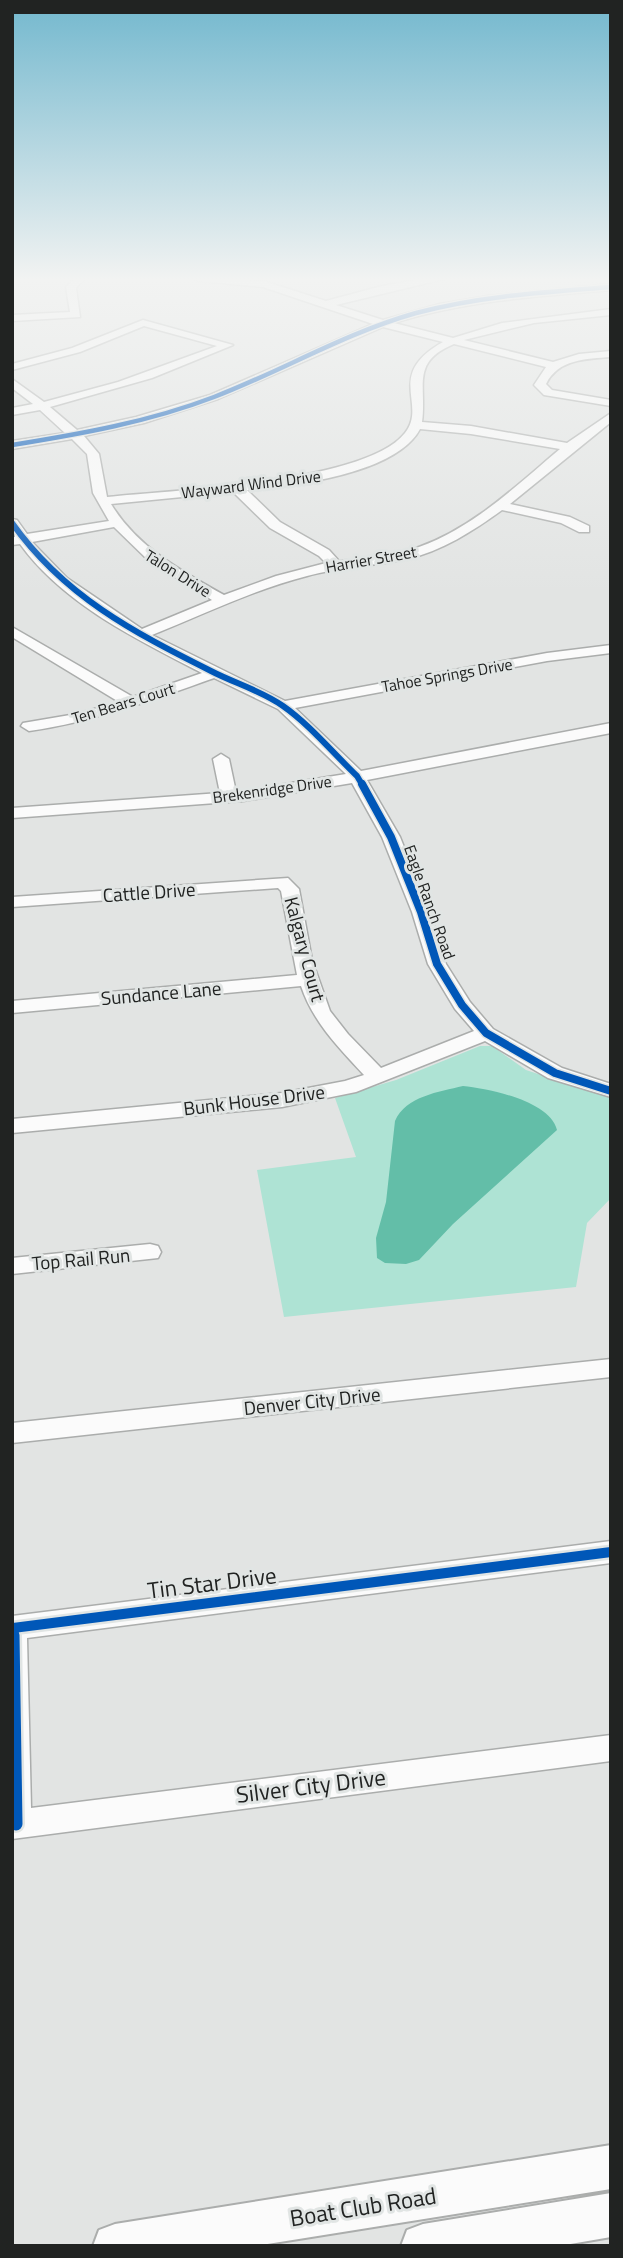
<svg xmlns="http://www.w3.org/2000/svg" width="623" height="2258" font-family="'Titillium Web',sans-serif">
<rect width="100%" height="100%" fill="#e2e4e3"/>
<path fill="#aee3d4" d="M480,1046H492L526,1070L611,1098V1198L587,1223L576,1287L284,1317L257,1170L356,1157L335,1098L396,1080Z"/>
<path fill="#63bea8" d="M463,1086C490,1089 550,1101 557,1130L453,1224L419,1260L406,1264L385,1263L377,1258L376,1238L386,1202L395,1121C406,1096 439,1092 463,1086Z"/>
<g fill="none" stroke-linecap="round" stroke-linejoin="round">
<g stroke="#abadac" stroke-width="3">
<path id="minor" d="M75,278H85L76,288L80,317L12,321V315L70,312L66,287Z
M194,278L264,281L326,301L382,286L428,278H448L336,305L383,320L440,304L488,296L611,284V290C537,296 464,301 394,323L453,338L502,323L611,309V315L534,323L464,340L553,362L579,354L611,351V357C586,359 558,359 546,384L552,390L611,400V406L544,395L534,385L546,367L454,344C410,362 427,386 422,422L471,426L567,443L611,413V422L510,504L570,517L589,526V532H579L561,523L502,510C473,531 442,551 407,559C374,566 340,567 307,576C253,590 204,614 152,635L285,701L547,653L611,645V653L547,661L295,708L361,771L611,723V733L367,780L400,837L430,912L446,964L470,1002L493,1029L562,1068L611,1084V1097L548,1078L485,1041L356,1092L282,1107L12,1133V1119L282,1093L345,1081L364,1075C339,1048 313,1022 301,986L12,1013V1001L297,975L281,891L278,888L12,907V897L288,878L299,889L312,960L330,1011L348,1034L381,1068L474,1031L455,1009L428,964L412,912L382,837L352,783L243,801L12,818V808L220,793L213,759L221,754L229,759L236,792L346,774L278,709L214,678C153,700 93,722 29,731L21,726L23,723L76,714L119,702L12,637V627L133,697L202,673C138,640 63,604 20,544L12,545V537H15L12,519L17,520L27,534L109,521L93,493L87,454L72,439L12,449V441L65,433L40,410L12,415V408L33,404L12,388V379L44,402L118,382L217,346L144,326L80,352L12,370V364L72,348L143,320L233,345L152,378L50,407L77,430L136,417L210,395L373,324L263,287L199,281ZM383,327L443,342C384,375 428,404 405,433C366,483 172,490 107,497L99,454L84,436L144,423L218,399ZM420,429L471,434L560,449C517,485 473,528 419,547C393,556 365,558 339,561L329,550L280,522L247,490C292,486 396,474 420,429ZM233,492L270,528L319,556L326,563L276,576L224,595C181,571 137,547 111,504ZM114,527L150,562L212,600L142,629L67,578L32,542Z
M150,1244L158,1246L161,1252L158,1258L12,1274V1258Z
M611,1359V1377L12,1443V1423Z
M611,1541V1563L27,1638L31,1808L611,1735V1761L12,1839V1616Z"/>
</g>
<g stroke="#abadac" stroke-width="4">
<path id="major" d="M611,2145V2189L255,2246H93L99,2230L115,2224Z
M611,2193V2237L559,2246H401L407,2230L423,2224Z"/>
</g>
<use href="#minor" fill="#fbfbfb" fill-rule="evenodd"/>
<use href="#major" fill="#fbfbfb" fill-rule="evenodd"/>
<g stroke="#e1e5e4" stroke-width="7">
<path id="cycleway-far4" d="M12,445C80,434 149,422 214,397C282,371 345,333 416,313C479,296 546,292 611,287"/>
</g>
<g stroke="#e1e5e4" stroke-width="9">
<path id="cycleway-far3" d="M12,523C64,596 133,632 211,671C234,683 262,691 283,706C309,724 334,754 357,776L363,786"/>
</g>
<g stroke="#e1e5e4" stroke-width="11">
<path id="cycleway-far2" d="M362,784L391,837L421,912L437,964L462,1005L486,1033L555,1073L611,1091"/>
</g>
<g stroke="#e1e5e4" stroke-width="15">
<path id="cycleway-far1" d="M13,1637V1628L611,1552"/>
</g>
<g stroke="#e1e5e4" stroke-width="18">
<path id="cycleway" d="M13,1635L16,1824"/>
</g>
<use href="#cycleway-far4" stroke="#0057b8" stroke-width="4.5"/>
<use href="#cycleway-far3" stroke="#0057b8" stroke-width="6"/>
<use href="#cycleway-far2" stroke="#0057b8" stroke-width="8"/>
<use href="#cycleway-far1" stroke="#0057b8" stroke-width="10"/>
<use href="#cycleway" stroke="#0057b8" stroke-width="13"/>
</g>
<linearGradient id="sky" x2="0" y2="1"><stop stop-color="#73b8ce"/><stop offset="0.47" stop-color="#f2f3f2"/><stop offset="1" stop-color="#f2f3f2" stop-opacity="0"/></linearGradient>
<rect width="623" height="594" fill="url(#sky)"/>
<g text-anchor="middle" stroke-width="6" stroke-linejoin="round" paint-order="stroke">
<g font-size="16" fill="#212322" stroke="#e1e5e4">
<text transform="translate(251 484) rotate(-7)" y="6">Wayward Wind Drive</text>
<text transform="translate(371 559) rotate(-10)" y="6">Harrier Street</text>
<text transform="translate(178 573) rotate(32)" y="6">Talon Drive</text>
<text transform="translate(447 675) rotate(-10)" y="6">Tahoe Springs Drive</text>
<text transform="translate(123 703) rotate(-17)" y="6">Ten Bears Court</text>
<text transform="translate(272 789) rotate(-8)" y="6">Brekenridge Drive</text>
<text transform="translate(430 902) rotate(70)" y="6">Eagle Ranch Road</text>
</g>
<g font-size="19" fill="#212322" stroke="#e1e5e4">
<text transform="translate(149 892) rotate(-4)" y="7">Cattle Drive</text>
<text transform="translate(305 949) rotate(75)" y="7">Kalgary Court</text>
<text transform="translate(161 993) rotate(-5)" y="7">Sundance Lane</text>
<text transform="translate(254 1100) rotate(-7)" y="7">Bunk House Drive</text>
<text transform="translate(81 1259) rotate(-5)" y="7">Top Rail Run</text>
<text transform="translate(312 1401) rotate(-6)" y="7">Denver City Drive</text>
</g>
<g font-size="23" fill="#212322" stroke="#e1e5e4">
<text transform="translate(212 1583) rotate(-7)" y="8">Tin Star Drive</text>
<text transform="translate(311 1786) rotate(-7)" y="8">Silver City Drive</text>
<text transform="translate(363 2207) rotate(-9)" y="8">Boat Club Road</text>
</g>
</g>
<rect width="623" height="2258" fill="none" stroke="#212322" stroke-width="28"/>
</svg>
